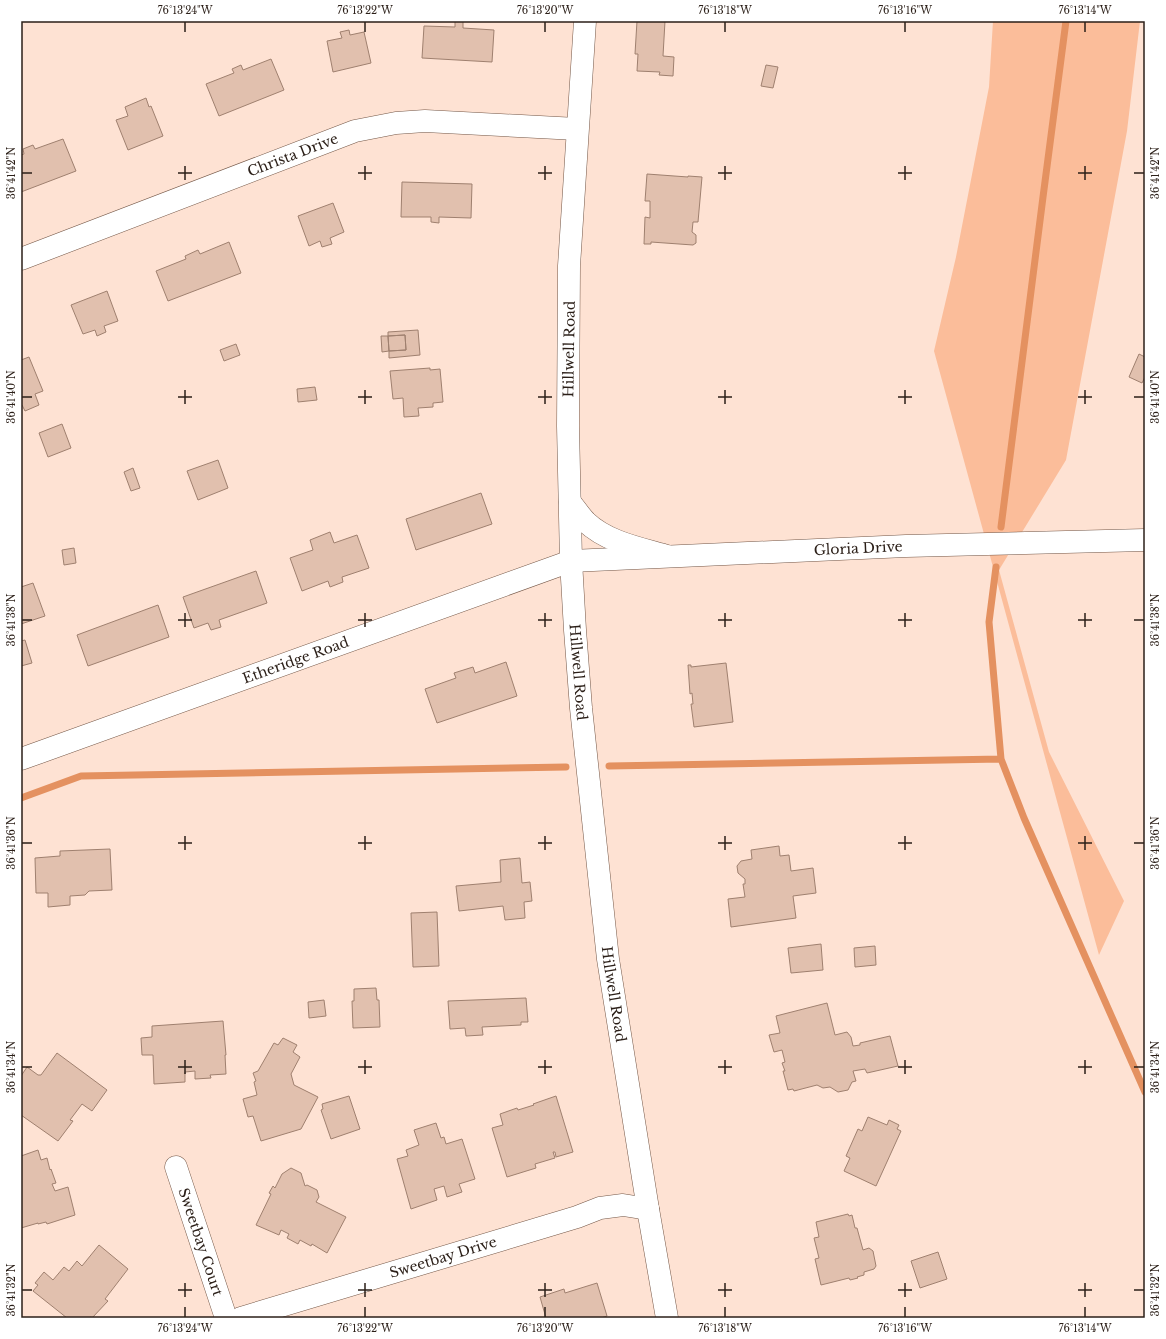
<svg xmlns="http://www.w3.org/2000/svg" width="1166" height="1339" font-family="'Libre Baskerville',serif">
<rect width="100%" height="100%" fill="#fee2d3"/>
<path fill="#fbbd9a" d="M993,21H1140L1127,131L1066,460L999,570L1049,752L1124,901L1099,955L934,351L956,257L989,87Z"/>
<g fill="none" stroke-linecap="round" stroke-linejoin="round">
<path stroke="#e49160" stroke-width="7" d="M1001,527L1043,197L1066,21
M996,567L989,622L1001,759L1024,818L1145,1092
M609,766L1001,759
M21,798L81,776L566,767"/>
</g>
<path fill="#e1c0ae" stroke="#9f806f" d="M455,21H463V28L494,30L492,62L422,58L424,26L455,27Z
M637,21H665L663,56L674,57L673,76L659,75L660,72L637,71L638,54H635Z
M349,30L350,35L364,32L371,63L333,72L327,41L342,38L340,32Z
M271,59L284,90L219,116L206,84L234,73L232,69L241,65L243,70Z
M766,65L778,67L773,88L761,86Z
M146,98L149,107L151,106L163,136L128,150L116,120L128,116L125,107Z
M63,139L76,171L21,192V155L24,154L23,149L33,145L35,149Z
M647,174L688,177V176L702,177L698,222H693L692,232L696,235V243L693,245L651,242V244H644L645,217L650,218V201H645Z
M402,182L472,184L471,218L439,217V223L431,222V217H401Z
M333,203L344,232L330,238L332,244L322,247L320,241L309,246L298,216Z
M229,242L241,273L168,301L156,271L186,259L185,256L198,250L200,254Z
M107,291L118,321L104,326L106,332L97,336L95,330L83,334L71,305Z
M418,330L420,355L389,358V351L406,350L405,335L388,336V332Z
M405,335L406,350L389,351L388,336Z
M381,336H388L389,351L382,352Z
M236,344L240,355L224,361L220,350Z
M1139,354L1145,357V377L1142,383L1129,377Z
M29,357L43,391L35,394L39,405L25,411L22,405H21V360Z
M430,368V370L440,369L443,402L433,403V407L418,408L419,416L404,417L403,398L393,399L390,371Z
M315,387L317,400L298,402L297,389Z
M62,424L71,448L48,457L39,433Z
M218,460L228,488L198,500L187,471Z
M133,468L140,488L131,491L124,472Z
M481,493L492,524L416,550L406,519Z
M330,532L334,543L357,535L369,568L342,577L343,582L330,587L328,581L302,591L290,558L313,550L310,540Z
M74,548L76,563L64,565L62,550Z
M256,571L267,603L219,620L221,627L211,630L208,623L194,628L183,597Z
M33,583L45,616L21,624V587Z
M158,605L169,637L88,666L77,635Z
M25,640L32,663L21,666V641Z
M506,662L517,696L437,723L425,689L456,678L454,673L473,667L475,673Z
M726,663L733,722L694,727L691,704H693L692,693L690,694L688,665H691V667Z
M779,846L780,856L789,855L791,871L813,868L816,893L793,896L796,918L731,927L728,899L745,897L743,884H745V879L738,873L737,866L741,861L752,859L751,850Z
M110,849L112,890L89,891L85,895L70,896V905L48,907V893H36L35,858L60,856V851Z
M520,858L522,883L530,882L532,901L524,902L525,918L505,920L503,906L459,911L456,886L501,882L500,860Z
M437,912L439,966L413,967L411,913Z
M821,944L823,970L791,973L788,948Z
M875,946L876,965L855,967L854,948Z
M376,988L377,1000H379L380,1027L353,1028L352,1001H354V989Z
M526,998L528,1022H521V1025L482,1027L483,1035L466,1036L465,1028L450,1029L448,1001Z
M324,1000L326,1016L309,1018L308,1002Z
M827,1003L835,1035L847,1032L851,1037L853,1046L860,1045V1043L890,1036L898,1066L867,1073L865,1069L853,1071L856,1081L852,1082L848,1090L838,1092L830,1087L823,1088L817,1085L794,1091L793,1089L788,1090L783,1071H785L782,1063L785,1062L782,1050L774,1052L769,1035L780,1033L776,1016Z
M223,1021L226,1055H225L226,1074L210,1075L211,1078L195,1079V1071L185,1072V1082L154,1084L153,1055H142L141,1038L152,1037V1026Z
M283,1038L297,1045L293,1052L300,1057L291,1074L294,1085L318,1097L301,1129L261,1141L253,1116L248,1117L243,1099L257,1095L254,1082L256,1081L253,1073L258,1071L274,1043L278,1045Z
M57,1053L107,1090L92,1111L82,1104L70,1120L73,1121L58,1141L21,1115V1076L27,1067L38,1075H41Z
M349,1096L360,1129L331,1139L321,1110L323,1109L322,1104Z
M556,1096L573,1152L556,1157L555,1152H553L555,1158L535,1164L536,1168L507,1177L492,1128L503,1125L500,1114L517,1108L518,1110L534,1105L533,1104Z
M868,1117L887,1125L889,1120L899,1125L897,1129L901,1131L876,1186L844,1171L850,1158L846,1156L858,1129L862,1131Z
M436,1123L441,1138L444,1137L446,1144L462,1139L475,1179L459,1184L462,1192L447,1197L444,1186L434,1189L437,1200L411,1209L397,1159L408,1156L406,1150L419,1145L414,1130Z
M38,1150L41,1160L47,1158L50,1170L51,1169L56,1183L52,1184L55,1191L68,1187L75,1215L47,1224L46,1222L38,1224V1223L21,1228V1156Z
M291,1168L301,1173L305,1186L307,1185L317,1190L319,1197L316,1202L346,1217L327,1253L312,1244L311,1246L300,1240L298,1244L287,1238L289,1234L281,1230L279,1235L256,1225L271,1194L269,1193L273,1186L275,1188L282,1174Z
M848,1214L849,1216L852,1215L855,1228H857L863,1250L869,1248L873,1251L876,1266L874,1269L864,1272V1275L857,1277L858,1278L850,1280L849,1278L821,1285L815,1259L819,1258L814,1238L819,1237L816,1222Z
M99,1245L128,1269L105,1299L108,1301L92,1318L90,1317L89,1318H67L33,1291L38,1285L35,1283L44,1272L53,1280L64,1267L69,1271L77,1261L82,1266Z
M938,1252L947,1279L920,1288L911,1261Z
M597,1283L607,1316L601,1318H546L540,1297L564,1289L565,1293Z"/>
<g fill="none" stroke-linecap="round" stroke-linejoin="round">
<g stroke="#745747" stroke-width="23">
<g id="street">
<path id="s1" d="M21,259L355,131L396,123L425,121L577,129"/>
<path id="s2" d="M21,759L571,561L906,546L1145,540"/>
<path id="s3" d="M176,1167L226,1318"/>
<path id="s4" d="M241,1318L577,1217L600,1208L623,1205L648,1209"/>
</g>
</g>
<g stroke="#745747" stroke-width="23">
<g id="secondary">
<path id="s5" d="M585,21L569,266L568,426L571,561L575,630L581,708L608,959L648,1209L667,1318"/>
<path d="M570,502C575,508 580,516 586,522C607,542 639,548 667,556"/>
</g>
</g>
<use href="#street" stroke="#fff" stroke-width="22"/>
<use href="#secondary" stroke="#fff" stroke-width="22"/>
</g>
<path fill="none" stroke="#2b1f18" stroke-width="1.5" d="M185,22V32M365,22V32M545,22V32M725,22V32M905,22V32M1085,22V32M185,166V180M365,166V180M545,166V180M725,166V180M905,166V180M1085,166V180M22,173H32M178,173H192M358,173H372M538,173H552M718,173H732M898,173H912M1078,173H1092M1134,173H1144M185,390V404M365,390V404M545,390V404M725,390V404M905,390V404M1085,390V404M22,397H32M178,397H192M358,397H372M538,397H552M718,397H732M898,397H912M1078,397H1092M1134,397H1144M185,613V627M365,613V627M545,613V627M725,613V627M905,613V627M1085,613V627M22,620H32M178,620H192M358,620H372M538,620H552M718,620H732M898,620H912M1078,620H1092M1134,620H1144M185,836V850M365,836V850M545,836V850M725,836V850M905,836V850M1085,836V850M22,843H32M178,843H192M358,843H372M538,843H552M718,843H732M898,843H912M1078,843H1092M1134,843H1144M185,1060V1074M365,1060V1074M545,1060V1074M725,1060V1074M905,1060V1074M1085,1060V1074M22,1067H32M178,1067H192M358,1067H372M538,1067H552M718,1067H732M898,1067H912M1078,1067H1092M1134,1067H1144M185,1283V1297M365,1283V1297M545,1283V1297M725,1283V1297M905,1283V1297M1085,1283V1297M22,1290H32M178,1290H192M358,1290H372M538,1290H552M718,1290H732M898,1290H912M1078,1290H1092M1134,1290H1144M185,1307V1317M365,1307V1317M545,1307V1317M725,1307V1317M905,1307V1317M1085,1307V1317"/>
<g text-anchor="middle" stroke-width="4" stroke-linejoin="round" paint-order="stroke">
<g font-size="14" fill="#2b1f18" stroke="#fff">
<text dy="5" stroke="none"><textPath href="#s1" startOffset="291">Christa Drive</textPath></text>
<text transform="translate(569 349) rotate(-89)" y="5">Hillwell Road</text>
<text dy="5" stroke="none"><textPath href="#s2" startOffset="872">Gloria Drive</textPath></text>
<text dy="5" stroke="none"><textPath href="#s2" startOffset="292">Etheridge Road</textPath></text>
<text dy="5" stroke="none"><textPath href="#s5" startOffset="652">Hillwell Road</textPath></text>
<text dy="5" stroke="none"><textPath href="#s5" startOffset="976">Hillwell Road</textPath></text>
<text dy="5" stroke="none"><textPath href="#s3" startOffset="79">Sweetbay Court</textPath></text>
<text dy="5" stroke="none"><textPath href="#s4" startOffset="211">Sweetbay Drive</textPath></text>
</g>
</g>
<rect width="1166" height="1339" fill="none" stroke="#ffffff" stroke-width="44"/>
<rect x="22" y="22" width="1122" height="1295" fill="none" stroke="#2b1f18" stroke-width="1.5"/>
<g font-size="10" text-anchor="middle" fill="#2b1f18">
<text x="185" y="14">76°13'24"W</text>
<text x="365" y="14">76°13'22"W</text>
<text x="545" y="14">76°13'20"W</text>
<text x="725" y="14">76°13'18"W</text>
<text x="905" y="14">76°13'16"W</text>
<text x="1085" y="14">76°13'14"W</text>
<text transform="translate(11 173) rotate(-90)" y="4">36°41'42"N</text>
<text transform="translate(1155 173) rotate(-90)" y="4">36°41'42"N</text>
<text transform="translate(11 397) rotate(-90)" y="4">36°41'40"N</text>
<text transform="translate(1155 397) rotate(-90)" y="4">36°41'40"N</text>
<text transform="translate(11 620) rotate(-90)" y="4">36°41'38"N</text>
<text transform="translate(1155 620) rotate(-90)" y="4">36°41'38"N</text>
<text transform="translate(11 843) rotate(-90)" y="4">36°41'36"N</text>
<text transform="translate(1155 843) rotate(-90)" y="4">36°41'36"N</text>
<text transform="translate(11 1067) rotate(-90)" y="4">36°41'34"N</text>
<text transform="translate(1155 1067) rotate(-90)" y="4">36°41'34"N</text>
<text transform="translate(11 1290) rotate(-90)" y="4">36°41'32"N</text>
<text transform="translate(1155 1290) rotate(-90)" y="4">36°41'32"N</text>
<text x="185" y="1332">76°13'24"W</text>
<text x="365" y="1332">76°13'22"W</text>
<text x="545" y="1332">76°13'20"W</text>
<text x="725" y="1332">76°13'18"W</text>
<text x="905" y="1332">76°13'16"W</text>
<text x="1085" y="1332">76°13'14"W</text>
</g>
</svg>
